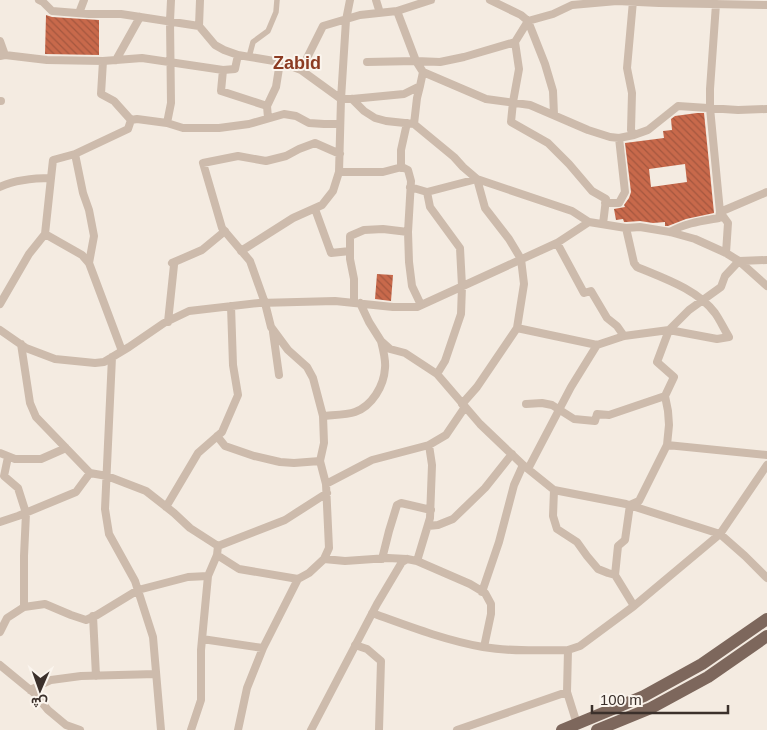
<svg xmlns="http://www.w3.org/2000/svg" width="767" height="730" font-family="Arial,Vazirmatn,sans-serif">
<defs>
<pattern id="building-back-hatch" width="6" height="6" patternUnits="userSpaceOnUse" patternTransform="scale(1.25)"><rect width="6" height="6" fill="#c8694b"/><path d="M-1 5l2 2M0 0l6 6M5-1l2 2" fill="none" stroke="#a4573f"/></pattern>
</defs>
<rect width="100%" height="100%" fill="#f4ebe1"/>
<path fill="url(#building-back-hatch)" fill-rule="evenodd" d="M46,15L52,17L99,20V55L45,54Z
M697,113H704L714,213L686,219L668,226H665V222L653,223L640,221L626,222H624L623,219L616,220L614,209L625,207L624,205L629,198L631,192L625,143L664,138L663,131L672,130L671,119L675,116ZM685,164L687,182L651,187L649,169Z
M377,274L393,275L391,301L375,299Z"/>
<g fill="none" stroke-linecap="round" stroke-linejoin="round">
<path stroke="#cdbbac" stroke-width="5.5" d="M249,57L253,42L268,31L276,12L277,0"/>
<path stroke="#cdbbac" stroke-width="8" d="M39,0L43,2L52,11L89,14H121L199,26
M200,0L199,26L215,45L224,50L238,55L280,62L301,70L341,99H352L404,94L420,86L423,72L416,61L397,11
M376,0L380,13
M490,0L521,15L528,21L515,42L519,69L513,102L511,122L548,143L569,164L592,191L606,199L603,224
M633,1L627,68L632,93L631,130L634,135
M716,4L710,89V108L720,212L728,223L726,253
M79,13L84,0
M0,41L5,55
M238,55L235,69L223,70L221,91L267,106
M0,56L5,55L47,60L103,61L101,94L114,101L131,120
M116,60L140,17
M103,61L142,58L223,70
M367,62L416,61L440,62L464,57L515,42
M301,70L323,26L360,15L397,11L431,0
M423,72L486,99L530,105L588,130L610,137L619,138L634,135L648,130L678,106L738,110L767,109
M352,99L364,111L375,118L386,121L414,124L454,157L463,167L477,179L485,208L509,239L521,259L524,284L517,328L477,387L462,404
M0,101H1
M554,115L553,91L545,64L528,21L553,14L572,5L617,1L659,3L767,5
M268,118L267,106L276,87L280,62
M167,123L171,103L170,21L171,0
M414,124L417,98L420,86
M401,168V150L407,123
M339,172H383L402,167L408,170L411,181L408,232L409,262L412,286L421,305
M0,187C15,180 34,178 51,178
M410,187L427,192L477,179L572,211L589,222L626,228L640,227L670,232L695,239L726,253L739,261L767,260
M427,192L430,207L460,248L462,286L461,314L445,361L437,374
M605,203H619L625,192L619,138
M315,209L331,253L350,251
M670,232C685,223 702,221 719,218L720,212L767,192
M45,234L82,255L89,263L122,351
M557,243L584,293L591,291L607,318L617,326L624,336
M241,251L293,218L322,205L333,191L339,172L341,99L346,20L350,0
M89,263L94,236L89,210L83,193L75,154L128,129L131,120L137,119L167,123L183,128H219L249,124L284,114L296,116L309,123L324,124H340
M354,303V279L350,259V236L364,230L383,229L408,232
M360,303L369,322L381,341L390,349L405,353L437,374L480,424L523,465L554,490L626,504L720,534L745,556L767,578
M0,304L29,254L45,234L51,178L53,160L75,154
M168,322L174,265L172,263L202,250L225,231
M517,328L597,345L624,336L669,330L717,339L729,337C724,329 720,320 715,313C697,289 663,278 637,267L634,263L626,228
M0,330L26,348L55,359L95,363L104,362L129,347L164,323L189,311L259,303L335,301L393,307H417L557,243L589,222
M273,332L279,375
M21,344L30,403L36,417L90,473L107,476L146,491L174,513L190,528L218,546L217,555L208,576L201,650V700L191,730
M112,357L105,509L109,534L135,581L153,637L161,730
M665,396L674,377L657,362L669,330L689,310L721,287L725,276L739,261L767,286
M526,404L542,403L552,405L574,419L595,421L597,414L609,415L665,396L668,411L669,425L667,445L639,501L630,505L625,540L618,546L615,575
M323,416C332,415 347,415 355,412C372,406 384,386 385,368C386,360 383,349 381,341
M217,436L225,446L254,456L280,462L294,463L320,461
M667,445L767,455
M0,453L15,459H41L66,448
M8,457L4,476L18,488L26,513L24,556V607
M528,469L571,387L597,345
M326,484L372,460L429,445L446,435L465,407
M554,490L553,516L557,529L577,542L587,556L598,569L608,573L615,575L634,606
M166,507L198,453L222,432L238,395L233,365L231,306
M0,522L18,516L76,492L90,473
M428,526L438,525L453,519L485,488L512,454
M218,546L285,520L327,493
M217,555L239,569L298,579
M324,559L345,561L388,558L407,559L417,561L470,584L485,593L491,604V614L484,647
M382,559L389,531L397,505L401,503L431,510
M417,561L430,518L432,465L429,445
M482,592L499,542L514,485L523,465
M372,613C408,626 444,640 483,647C511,652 540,650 568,650
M93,616L96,676
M0,632L7,618L24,607L45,604L71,615L86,620L97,615L138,590L188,577L208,576
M202,639L263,648
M355,645L367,649L381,661L379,730
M0,665L34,693L48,710L66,725L80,730
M30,690L51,680L81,676L156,674
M577,724L567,692L568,650L580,646L634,606L720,534L767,465
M238,730L247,688L263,648L298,579L309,573L324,559L329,548L326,484L320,461L324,443L323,416L313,378L307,367L288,350L271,327L265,303L250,261L222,228L203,163L238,156L266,161L286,156L299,149L315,143L340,154
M311,730L377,604L402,562L407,559
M457,730L567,692"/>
<path stroke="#7d675c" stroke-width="12" d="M562,730L644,696L702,664L767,619
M597,730L651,708L708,677L767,636"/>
</g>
<g text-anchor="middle" stroke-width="4" stroke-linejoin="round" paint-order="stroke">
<g font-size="18" font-weight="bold" fill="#8c3b22" stroke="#fbf5ee">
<text x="297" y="69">Zabid</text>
</g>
</g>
<g transform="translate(40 690) rotate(182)" stroke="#fbf5ee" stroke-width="4" paint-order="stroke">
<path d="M0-4L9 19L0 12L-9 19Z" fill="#3b302b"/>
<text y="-8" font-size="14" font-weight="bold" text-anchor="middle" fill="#3b302b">ش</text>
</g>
<path d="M592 705v8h136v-8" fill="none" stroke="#3b302b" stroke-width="2.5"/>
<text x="600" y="705" font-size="15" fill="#3b302b" stroke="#fbf5ee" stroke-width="4" paint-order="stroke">100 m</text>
</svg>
